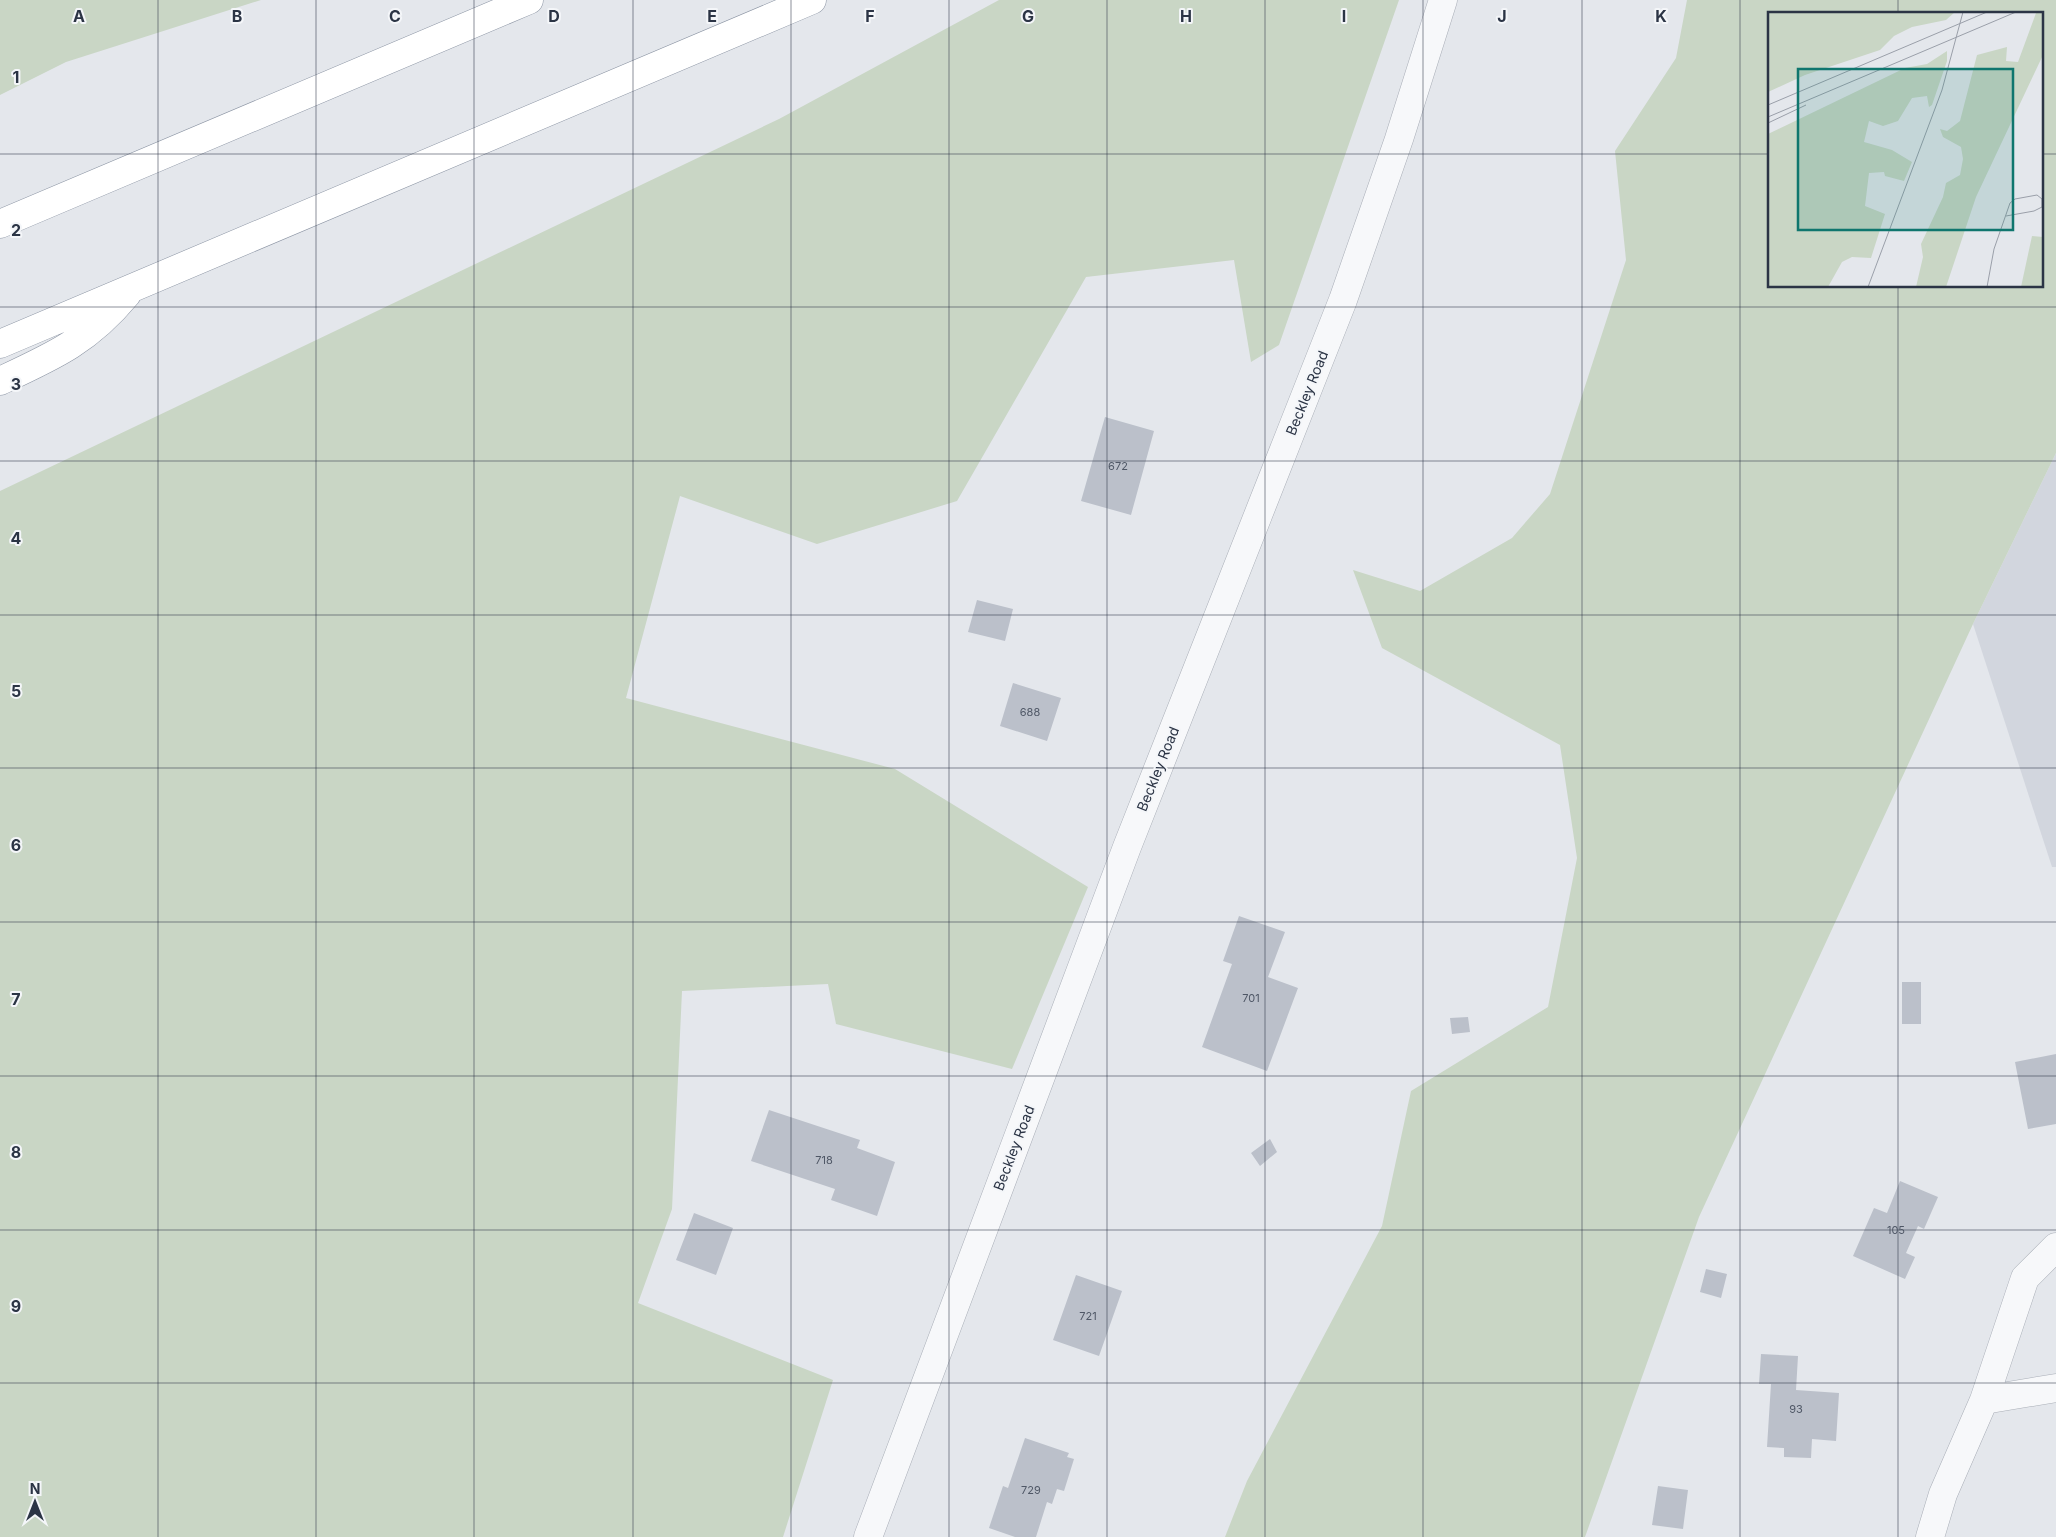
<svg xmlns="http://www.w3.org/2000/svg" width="2056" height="1537" font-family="Inter,sans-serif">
<rect width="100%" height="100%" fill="#e4e7ec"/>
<path fill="#d2d6de" d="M2056,453V867H2052L1973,624Z"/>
<path fill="#c9d6c5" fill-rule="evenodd" d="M0,0H261L66,62L0,95Z
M999,0H1399L1279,345L1251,362L1234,260L1086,277L957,501L817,544L680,496L626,698L895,769L1088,887L1012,1069L836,1024L828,984L682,991L672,1209L638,1303L833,1380L783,1537H0V491L779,119Z
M1687,0H2056V453L1973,624L1699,1217L1585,1537H1225L1247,1481L1382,1226L1411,1091L1548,1007L1577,858L1560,745L1382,648L1353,570L1420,591L1512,538L1550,494L1626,260L1615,151L1676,58ZM1770,14H2042V286H1770Z"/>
<path fill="#bbc0ca" d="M1105,417L1154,431L1131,515L1081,501Z
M977,600L1013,609L1005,641L968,632Z
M1013,683L1061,698L1047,741L1000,726Z
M1239,916L1285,932L1268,977L1298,988L1267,1071L1202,1047L1232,964L1223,961Z
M1902,982H1921V1024H1902Z
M1468,1017L1470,1032L1452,1034L1450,1018Z
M2056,1054V1124L2028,1129L2015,1062Z
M769,1110L860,1140L857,1148L895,1162L877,1216L831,1200L835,1189L751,1161Z
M1270,1139L1277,1152L1260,1166L1251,1153Z
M1900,1181L1938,1197L1924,1229L1918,1226L1906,1253L1915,1257L1905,1279L1853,1256L1874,1208L1887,1213Z
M694,1213L733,1228L716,1275L676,1260Z
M1706,1269L1727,1274L1721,1298L1700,1292Z
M1076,1275L1122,1291L1099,1356L1053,1340Z
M1761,1354L1798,1356L1796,1390L1839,1393L1836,1441L1812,1439L1811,1458L1784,1457V1448L1767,1447L1771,1384H1759Z
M1025,1438L1069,1453L1067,1457L1074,1459L1064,1491L1057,1489L1052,1504L1047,1502L1036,1537H1015L989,1528L1003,1486L1008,1488Z
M1658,1486L1688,1490L1683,1529L1652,1525Z"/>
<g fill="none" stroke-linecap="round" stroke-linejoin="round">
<g stroke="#a9aeb7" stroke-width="29">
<path id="minor" d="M1984,1400L2056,1388
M868,1537L1127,847L1343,300L1399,139L1443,0
M1930,1537L1943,1494L1984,1400L2025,1278L2056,1247"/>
</g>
<g stroke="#8b94a3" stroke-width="29">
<path id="highway" d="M0,224L529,0
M0,344L812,0
M0,381C54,356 88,341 127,294"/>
</g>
<use href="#minor" stroke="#f7f8fa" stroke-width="28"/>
<use href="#highway" stroke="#fff" stroke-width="28"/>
</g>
<path fill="none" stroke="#2b3445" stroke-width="1" stroke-opacity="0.55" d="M158,0V1537M316,0V1537M474,0V1537M633,0V1537M791,0V1537M949,0V1537M1107,0V1537M1265,0V1537M1423,0V1537M1582,0V1537M1740,0V1537M1898,0V14M0,154H1770M2042,154H2056M1898,286V1537M0,307H2056M0,461H2056M0,615H2056M0,768H2056M0,922H2056M0,1076H2056M0,1230H2056M0,1383H2056"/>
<g text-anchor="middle" stroke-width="4" stroke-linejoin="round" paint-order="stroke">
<g font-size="11" fill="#4f5766">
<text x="1118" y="470">672</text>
<text x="1030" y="716">688</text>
<text x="1251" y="1002">701</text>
<text x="824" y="1164">718</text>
<text x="1896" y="1234">105</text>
<text x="1088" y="1320">721</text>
<text x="1796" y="1413">93</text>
<text x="1031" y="1494">729</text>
</g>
<g font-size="14" fill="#2b3445" stroke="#f4f6f9">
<text transform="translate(1307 393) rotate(-68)" y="5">Beckley Road</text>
<text transform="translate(1158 769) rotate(-68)" y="5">Beckley Road</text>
<text transform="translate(1014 1148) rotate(-69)" y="5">Beckley Road</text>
</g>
</g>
<g transform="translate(1768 12)">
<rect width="275" height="275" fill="#e4e7ec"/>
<path d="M0,0H187L178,8L144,15L126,24L112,38L37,63L0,80ZM275,0V43L208,185L178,275H148L155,245L153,232L175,185L178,171L192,163L195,147L193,135L175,125L172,117L179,119L192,109L209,43L239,35L238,49L250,50L268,1ZM179,39V49L164,93L161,95L159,84L144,86L130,109L115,114L101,109L96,130L124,138L144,150L136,169L117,164L116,160L101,161L97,194L117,202L103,246L84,245L74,250L60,275H0V122L137,56L159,52ZM264,224L275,225V275H253Z" fill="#c9d6c5"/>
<path fill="none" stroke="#9a9fa9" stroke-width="1" d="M0,93L219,0M0,105L248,0M0,111L38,93M100,275L174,78L195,0M219,275L226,237L242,191L247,187L269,183L274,187V195L266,199L238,204"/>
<path fill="#0f766e" fill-opacity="0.15" stroke="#0f766e" stroke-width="2.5" d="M30,57H245V218H30Z"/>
<rect width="275" height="275" fill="none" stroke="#2b3445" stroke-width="2.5"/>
</g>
<g font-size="16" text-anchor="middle" font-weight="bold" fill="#2b3445" stroke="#f4f6f9" stroke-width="4" stroke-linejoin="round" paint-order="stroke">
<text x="79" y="22">A</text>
<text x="237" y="22">B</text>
<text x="395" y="22">C</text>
<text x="554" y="22">D</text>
<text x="712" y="22">E</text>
<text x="870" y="22">F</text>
<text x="1028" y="22">G</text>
<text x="1186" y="22">H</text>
<text x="1344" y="22">I</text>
<text x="1502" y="22">J</text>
<text x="1661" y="22">K</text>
<text x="16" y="83">1</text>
<text x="16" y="236">2</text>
<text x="16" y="390">3</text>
<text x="16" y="544">4</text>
<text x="16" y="697">5</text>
<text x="16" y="851">6</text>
<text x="16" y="1005">7</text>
<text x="16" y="1158">8</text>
<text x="16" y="1312">9</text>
</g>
<g transform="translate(35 1502)" stroke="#f4f6f9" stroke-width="4" paint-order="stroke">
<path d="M0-4L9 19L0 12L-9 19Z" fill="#2b3445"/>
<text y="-8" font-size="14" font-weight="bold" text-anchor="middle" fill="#2b3445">N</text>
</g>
</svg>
